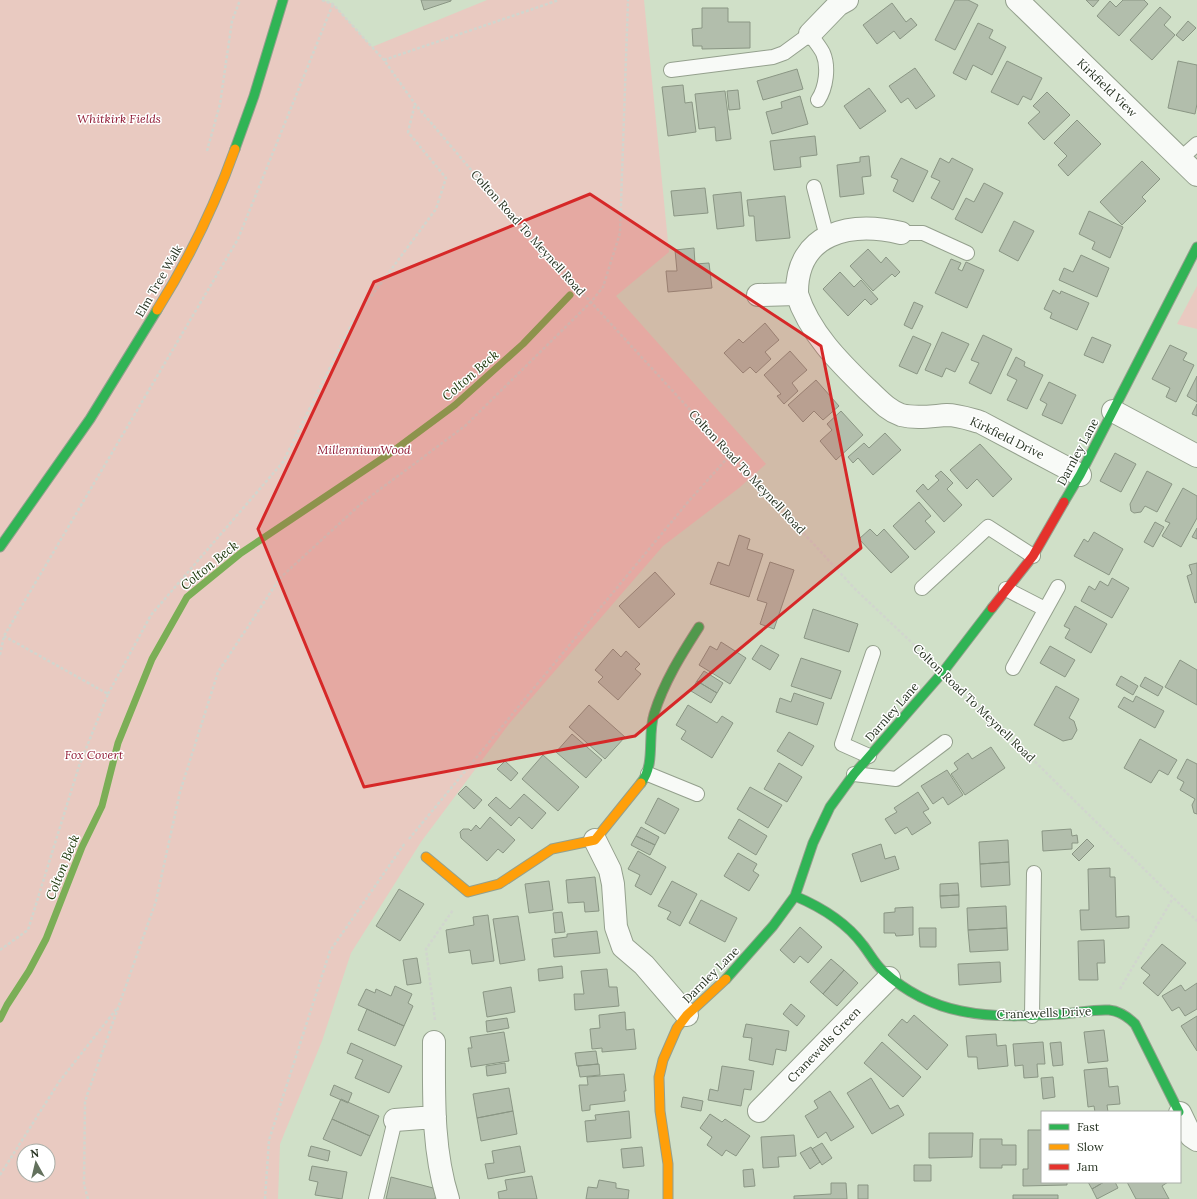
<svg xmlns="http://www.w3.org/2000/svg" width="1197" height="1199" font-family="Lora,serif">
<rect width="100%" height="100%" fill="#d0e0c8"/>
<path fill="#e9cac1" fill-rule="evenodd" d="M0,0H322L333,4L372,47L487,0H644L669,252L616,296L766,464L739,488L663,546L509,724L421,842L351,953L322,1041L280,1144L278,1199H0ZM24,1151H48V1175H24Z
M1197,286V329L1177,324Z"/>
<g fill="none" stroke-linecap="round" stroke-linejoin="round">
<path stroke="#7bae56" stroke-width="7" d="M0,1019L7,1005L29,971L46,939L82,847L102,806L118,743L152,659L187,597L241,553L389,454L455,405L523,344L570,295"/>
</g>
<path fill="#b2beac" stroke="#8a9684" d="M421,0H451V1L424,10Z
M955,0H968L978,5L955,50L935,40Z
M1086,0H1099L1093,7Z
M1123,0H1144L1148,4L1119,36L1097,16L1110,1L1116,7Z
M892,3L906,22L911,18L917,25L900,39L894,31L877,44L863,25Z
M1160,7L1171,17L1164,25L1175,35L1152,60L1130,40Z
M702,8H728V22H750V48L702,49V46H693L692,29L702,28Z
M1188,21L1196,28L1183,41L1176,35Z
M978,23L993,30L989,38L1006,47L992,75L973,65L966,80L953,73Z
M1007,61L1042,78L1031,100L1023,96L1018,105L991,92Z
M1178,61L1197,65V104L1195,114L1168,108Z
M915,68L935,96L916,109L908,98L901,103L889,86Z
M797,69L803,89L763,100L757,81Z
M683,85L685,103L692,102L696,132L668,136L662,87Z
M869,88L886,111L860,129L844,106Z
M738,90L740,109L729,110L727,91Z
M725,91L731,139L716,141L715,127L699,129L695,94Z
M1047,92L1070,115L1044,140L1028,123L1040,112L1033,106Z
M800,96L808,124L772,134L766,112L782,108L781,102Z
M1077,120L1101,144L1068,176L1058,165L1067,156L1054,143Z
M815,136L817,155L800,157L801,167L774,170L770,141Z
M869,156L871,176L862,177L864,194L840,197L837,165L860,162V157Z
M901,158L928,171L913,202L893,191L898,180L891,177Z
M940,158L949,163L952,158L973,169L953,210L931,198L940,181L931,177Z
M1142,161L1160,179L1142,197L1146,201L1122,225L1100,202Z
M984,183L1003,193L982,233L955,219L966,198L974,202Z
M705,188L708,213L674,216L671,191Z
M741,192L744,226L717,229L713,195Z
M785,196L790,238L756,241L754,216H749L747,200Z
M1089,211L1123,227L1110,258L1092,249L1095,242L1079,234Z
M1014,221L1034,231L1018,261L999,251Z
M694,248L695,264L709,263L712,288L668,292L666,271H677L675,250Z
M868,249L881,263L886,257L900,272L895,277L892,274L873,291L850,266Z
M1081,255L1109,268L1097,297L1059,280L1064,268L1073,272Z
M951,259L961,263L958,269L962,271L966,262L984,270L967,308L935,293Z
M840,272L854,287L861,280L878,299L871,305L865,299L848,316L823,289Z
M1053,290L1060,294L1061,291L1089,303L1077,330L1050,318L1052,313L1044,309Z
M914,302L923,306L912,329L904,325Z
M765,323L779,340L765,352L771,359L756,373L750,367L743,373L724,353L739,339L743,343Z
M942,332L969,344L955,372L946,368L942,377L925,370Z
M983,335L1012,349L991,394L969,383L979,363L971,360Z
M913,336L931,344L917,374L899,366Z
M1092,337L1111,345L1103,363L1084,355Z
M1170,345L1187,353L1183,360L1194,365L1176,402L1166,397L1170,388L1152,379Z
M790,351L807,370L792,383L798,391L784,404L777,396L781,394L764,375Z
M1016,357L1025,362L1024,366L1043,375L1027,409L1007,400L1017,380L1007,375Z
M1197,376V402L1187,396Z
M816,380L839,406L823,420L814,411L803,422L788,405Z
M1049,382L1076,395L1062,424L1042,415L1047,404L1040,400Z
M1197,404V416L1192,414Z
M841,411L863,435L836,460L820,441L832,430L827,424Z
M885,433L901,450L873,475L858,458L853,463L848,457L864,443L869,448Z
M980,444L1012,479L993,497L977,479L967,489L950,470Z
M1115,453L1136,464L1121,492L1100,481Z
M941,471L953,483L947,489L962,505L944,522L916,491L923,484L928,490L939,480L935,476Z
M1147,471L1172,484L1157,512L1145,506L1141,512L1134,513L1131,511L1130,504Z
M1183,488L1197,496V518L1181,547L1162,536L1170,523L1165,521Z
M919,502L931,516L925,521L935,532L915,550L893,526Z
M1155,522L1164,527L1153,547L1144,542Z
M1197,528V539L1192,537Z
M870,529L877,536L884,529L909,557L891,573L859,539Z
M1094,532L1123,549L1109,575L1074,556L1084,539L1088,542Z
M739,535L750,539L747,549L763,554L749,597L710,584L718,562L729,566Z
M770,562L794,570L774,629L760,624L767,603L757,600Z
M1197,563V602L1195,603L1187,576L1192,574L1189,565Z
M655,572L675,594L639,628L619,606Z
M1112,578L1129,588L1112,618L1081,601L1089,586L1095,590L1100,581L1108,586Z
M1075,606L1107,624L1091,653L1065,638L1070,629L1064,626Z
M813,609L858,624L849,652L804,638Z
M721,642L746,658L730,684L699,665L710,646L717,650Z
M761,645L779,655L770,670L752,659Z
M1050,646L1075,660L1065,677L1040,663Z
M613,649L621,657L626,651L640,664L635,669L641,674L618,700L598,682L603,677L595,670Z
M801,658L841,671L831,699L791,686Z
M1180,660L1197,670V705L1165,687Z
M704,671L723,683L717,693L697,681Z
M1121,676L1138,686L1133,695L1116,685Z
M1145,677L1163,687L1158,696L1140,686Z
M697,681L717,693L711,703L691,691Z
M1056,686L1079,699L1069,718L1074,721L1077,730L1072,739L1063,741L1034,725Z
M794,693L824,703L817,725L776,712L780,698L791,702Z
M1136,696L1164,711L1155,728L1118,707L1124,697L1133,702Z
M589,705L625,737L605,759L569,727Z
M688,705L717,723L722,716L733,723L712,758L681,739L686,731L676,725Z
M789,732L814,746L802,766L777,751Z
M572,734L602,760L586,778L556,752Z
M1140,739L1177,760L1168,775L1159,770L1151,783L1124,768Z
M991,747L1005,768L965,795L951,774L958,769L954,763L968,753L972,759Z
M543,755L579,787L558,811L522,779Z
M1187,759L1197,764V814L1194,813L1192,805L1195,799L1180,790L1184,782L1177,778Z
M505,761L518,773L511,781L497,769Z
M779,763L802,777L787,802L764,789Z
M947,770L963,795L948,805L943,797L933,804L921,786Z
M466,786L482,800L474,809L458,794Z
M750,787L782,805L768,828L737,809Z
M918,792L929,809L923,812L931,823L912,835L907,827L895,834L885,819L897,812L894,808Z
M524,794L546,813L532,829L519,817L511,826L488,805L496,797L510,809Z
M658,798L679,809L665,834L645,823Z
M490,817L515,840L503,853L498,849L487,861L461,838L460,832L463,829H469L471,831L476,825L480,829Z
M739,819L767,836L756,855L728,838Z
M641,827L659,837L655,845L636,836Z
M1071,829L1072,836L1077,835L1078,843H1072V849L1043,851L1042,831Z
M636,836L655,845L650,855L631,845Z
M1087,839L1094,846L1079,861L1072,854Z
M1008,840L1009,862L980,864L979,842Z
M881,844L885,859L895,856L899,869L861,882L852,854Z
M638,851L666,867L651,895L635,886L640,875L628,869Z
M738,853L757,864L753,871L759,875L749,891L724,876Z
M1009,862L1010,885L981,887L980,864Z
M1110,868V877H1115L1116,917L1129,916V928L1081,930L1080,910H1089L1088,869Z
M595,877L599,911L585,912L584,902L568,903L566,880Z
M549,881L553,910L529,913L525,884Z
M672,881L697,894L680,926L667,919L671,912L658,906Z
M958,883L959,895L940,896V884Z
M399,889L424,904L400,941L376,926Z
M959,895V907L941,908L940,896Z
M701,900L737,918L725,942L689,923Z
M1006,906L1007,928L968,930L967,908Z
M913,907V935L896,936L895,933H884V913L895,912V908Z
M562,912L565,932L555,933L553,913Z
M488,915L494,961L472,964L470,950L449,953L446,930L474,925L473,917Z
M518,916L525,960L500,964L493,919Z
M800,927L822,947L808,963L800,956L794,963L780,950Z
M919,928H936V947H920Z
M1007,928L1008,950L970,952L968,930Z
M597,931L600,953L554,957L552,939L567,937V934Z
M1104,940L1105,963H1097L1098,980H1079L1078,941Z
M1162,944L1186,963L1158,996L1143,983L1150,975L1141,968Z
M417,958L421,983L407,985L403,960Z
M831,959L844,970L823,994L810,982Z
M1000,962L1001,982L959,985L958,964Z
M562,966L563,978L539,981L538,969Z
M607,969L609,987H617L619,1006L575,1010L574,994H584L581,971Z
M844,970L858,983L837,1006L823,994Z
M1197,983V1009L1185,1016L1179,1007L1172,1011L1162,996L1181,985L1185,991Z
M395,986L412,994L408,1003L413,1006L404,1026L358,1005L366,989L375,993L376,989L391,996Z
M511,987L515,1012L487,1017L483,992Z
M791,1004L805,1016L797,1026L783,1014Z
M367,1009L404,1026L395,1046L358,1030Z
M625,1012L626,1030L634,1029L636,1049L602,1052V1048L592,1049L590,1029L600,1028L599,1015Z
M914,1015L948,1045L927,1070L888,1035L902,1019L907,1023Z
M1197,1016V1051L1181,1026Z
M507,1018L509,1028L487,1032L486,1021Z
M746,1024L789,1031L786,1051L776,1049L773,1065L749,1060L752,1038L743,1037Z
M1104,1030L1108,1061L1088,1063L1084,1032Z
M504,1032L509,1061L471,1067L468,1048H472L470,1037Z
M996,1034L997,1046L1006,1045L1008,1066L978,1069L977,1057H968L966,1036Z
M882,1042L921,1077L903,1097L864,1063Z
M1043,1042L1045,1064H1037L1038,1077L1024,1078L1023,1065L1015,1066L1013,1044Z
M1061,1042L1063,1065L1053,1066L1050,1043Z
M351,1043L402,1066L389,1093L355,1078L363,1060L347,1053Z
M596,1051L598,1064L577,1066L575,1053Z
M505,1063L506,1073L487,1076L486,1066Z
M599,1064L600,1075L580,1077L578,1066Z
M722,1066L754,1071L751,1090L744,1089L741,1106L708,1100L710,1089L718,1091Z
M1107,1068L1109,1087L1118,1086L1120,1104L1107,1105L1108,1112H1095L1094,1106L1088,1107L1084,1070Z
M624,1074L626,1091H624L625,1101L590,1105V1110L582,1111L579,1085H588L587,1077Z
M1053,1077L1055,1097L1043,1099L1041,1078Z
M871,1078L890,1109L898,1105L904,1115L872,1134L847,1093Z
M334,1085L352,1093L348,1103L330,1095Z
M509,1088L513,1111L477,1118L473,1094Z
M830,1091L854,1127L831,1141L826,1132L818,1138L805,1116L818,1108L814,1101Z
M683,1097L703,1101L701,1111L681,1107Z
M341,1099L379,1116L370,1136L332,1119Z
M513,1111L517,1134L481,1141L477,1118Z
M629,1111L631,1138L587,1142L585,1121L596,1120L595,1115Z
M710,1114L722,1122L725,1119L750,1136L736,1156L726,1150L722,1156L707,1145L712,1137L700,1128Z
M332,1119L370,1136L361,1156L323,1139Z
M1028,1130H1042V1182H1067V1185L1023,1186V1169H1028Z
M929,1133H973L972,1157L929,1158Z
M794,1135L796,1156L778,1157L779,1167L763,1168L761,1137Z
M980,1139H1002V1145H1016V1165H1002V1168H980Z
M822,1143L832,1158L822,1165L812,1149Z
M311,1146L330,1151L328,1161L308,1156Z
M520,1146L525,1172L488,1179L485,1164L494,1163L492,1151Z
M642,1147L644,1166L623,1168L621,1149Z
M811,1147L820,1162L810,1169L800,1153Z
M914,1165H931V1181H914Z
M312,1166L347,1172L342,1199L315,1195L318,1182L309,1180Z
M753,1169L755,1186L744,1187L743,1170Z
M532,1176L537,1199H499L498,1192L507,1190L505,1180Z
M391,1177L437,1189L435,1199H386Z
M599,1180L616,1183V1188L629,1190L628,1199H586L588,1187L597,1188Z
M1088,1182H1104L1092,1189Z
M1104,1182H1115L1118,1188L1097,1199L1092,1189Z
M1127,1182H1168L1162,1186L1169,1199H1136Z
M831,1183H846L847,1199H794V1196L831,1194Z
M858,1185H868V1199H858Z
M1013,1195H1058V1199H1013Z"/>
<g fill="none" stroke-linecap="round" stroke-linejoin="round">
<g stroke="#94a08d" stroke-width="16">
<path id="lane" d="M671,70L773,57L784,53L810,34C814,40 820,47 823,53C829,67 826,88 818,100
M1180,159L1197,144
M814,187L827,237
M901,233H923L967,253
M922,588L988,527L1033,556
M1006,589L1045,609
M1013,668L1058,587
M869,756L842,744L873,653
M648,774L697,794
M854,774L896,779L945,742
M1032,1016L1034,873
M376,1199L395,1120"/>
</g>
<g stroke="#94a08d" stroke-width="24">
<path id="street" d="M1017,0L1197,175
M810,34L838,5L847,0
M797,294C809,332 839,362 867,389C878,399 887,410 901,415C916,419 932,416 947,415C958,415 969,419 980,422L1080,475
M758,295L797,294C796,232 851,221 901,233
M1113,411L1197,456
M595,840L610,870L613,884L616,927L623,947L644,965L687,1015
M434,1042C434,1094 432,1149 448,1199
M759,1111L889,978
M1180,1113L1191,1136L1197,1140
M395,1120L435,1117"/>
</g>
<g stroke="#94a08d" stroke-width="11">
<path id="fast" d="M235,149L254,96L283,0
M1064,502L1080,475L1197,247
M0,547L90,419L157,310
M641,783C656,764 647,737 654,714C664,682 681,655 699,627
M795,896C821,907 846,922 863,945C870,954 875,964 883,971C905,991 931,1005 961,1011C994,1018 1029,1016 1063,1014C1078,1013 1094,1009 1109,1010C1119,1011 1128,1017 1135,1024L1179,1112
M726,979L773,926L795,896L813,843L830,807L854,774L943,672L992,608"/>
</g>
<g stroke="#94a08d" stroke-width="11">
<path id="slow" d="M157,310C189,259 215,205 235,149
M426,857L468,892L499,884L552,849L595,840L641,783
M668,1199V1164L660,1111L659,1077L663,1060L677,1028L687,1015L726,979"/>
</g>
<g stroke="#94a08d" stroke-width="11">
<path id="jam" d="M992,608L1033,556L1064,502"/>
</g>
<path stroke="#d1d6ce" stroke-width="2.5" stroke-dasharray="3 2" stroke-linecap="butt" d="M322,0L333,4L372,47L384,60L415,104L496,199L855,589L926,656
M384,60L559,0
M207,151L220,104L232,21L240,0
M0,655L4,636L238,239L333,4
M960,688L1197,921
M108,694L151,615L283,462L353,321L436,209L446,178L408,132L415,104
M409,839L688,502L731,454
M0,950L28,930L79,766L108,694L4,636
M1120,989L1173,898
M435,1020L426,949L453,910
M0,1175L59,1082L118,1007
M88,1199L84,1185L85,1101L156,901L180,792L218,672L280,578L363,502L465,426L591,302L603,287L620,233L628,0
M265,1199L269,1140L330,951L405,843"/>
<use href="#lane" stroke="#f8faf7" stroke-width="14"/>
<use href="#street" stroke="#f8faf7" stroke-width="22"/>
<use href="#fast" stroke="#30b455" stroke-width="9"/>
<use href="#slow" stroke="#ff9f0a" stroke-width="9"/>
<use href="#jam" stroke="#e5322d" stroke-width="9"/>
</g>
<path fill="#d62828" fill-opacity="0.2" stroke="#d62828" stroke-width="3" stroke-linejoin="round" d="M590,194L821,346L861,548L635,736L364,787L258,529L374,282Z"/>
<g text-anchor="middle" stroke-width="3" stroke-linejoin="round" paint-order="stroke">
<g font-size="12" fill="#293524" stroke="#fff">
<text transform="translate(1107 88) rotate(44)" y="4">Kirkfield View</text>
<text transform="translate(528 233) rotate(48)" y="4">Colton Road To Meynell Road</text>
<text transform="translate(159 281) rotate(-60)" y="4">Elm Tree Walk</text>
<text transform="translate(1007 438) rotate(26)" y="4">Kirkfield Drive</text>
<text transform="translate(1078 452) rotate(-62)" y="4">Darnley Lane</text>
<text transform="translate(747 472) rotate(47)" y="4">Colton Road To Meynell Road</text>
<text transform="translate(974 703) rotate(44)" y="4">Colton Road To Meynell Road</text>
<text transform="translate(892 712) rotate(-49)" y="4">Darnley Lane</text>
<text transform="translate(711 975) rotate(-45)" y="4">Darnley Lane</text>
<text transform="translate(1044 1013) rotate(-2)" y="4">Cranewells Drive</text>
<text transform="translate(824 1045) rotate(-46)" y="4">Cranewells Green</text>
</g>
<g font-size="12" font-style="italic" fill="#8f1933" stroke="#fff">
<text x="119" y="123">Whitkirk Fields</text>
<text x="364" y="454">MillenniumWood</text>
<text x="94" y="759">Fox Covert</text>
</g>
<g font-size="13" font-style="italic" fill="#1b3508" stroke="#fff">
<text transform="translate(470 375) rotate(-41)" y="5">Colton Beck</text>
<text transform="translate(209 565) rotate(-39)" y="5">Colton Beck</text>
<text transform="translate(62 867) rotate(-68)" y="5">Colton Beck</text>
</g>
</g>
<rect x="1041" y="1111" width="140" height="72" fill="#ffffff" stroke="#a9aea7"/>
<rect x="1049" y="1124" width="20" height="6" fill="#30b455" stroke="#a9aea7"/>
<text x="1077" y="1131" font-size="12" fill="#293524">Fast</text>
<rect x="1049" y="1144" width="20" height="6" fill="#ff9f0a" stroke="#a9aea7"/>
<text x="1077" y="1151" font-size="12" fill="#293524">Slow</text>
<rect x="1049" y="1164" width="20" height="6" fill="#e5322d" stroke="#a9aea7"/>
<text x="1077" y="1171" font-size="12" fill="#293524">Jam</text>
<g transform="translate(36 1163) rotate(352)"><circle r="19" fill="#ffffff" stroke="#a9aea7"/>
<path d="M0-3L7 15L0 10L-7 15Z" fill="#63715d"/>
<text y="-6" font-size="11" font-weight="bold" text-anchor="middle" fill="#293524">N</text>
</g>
</svg>
